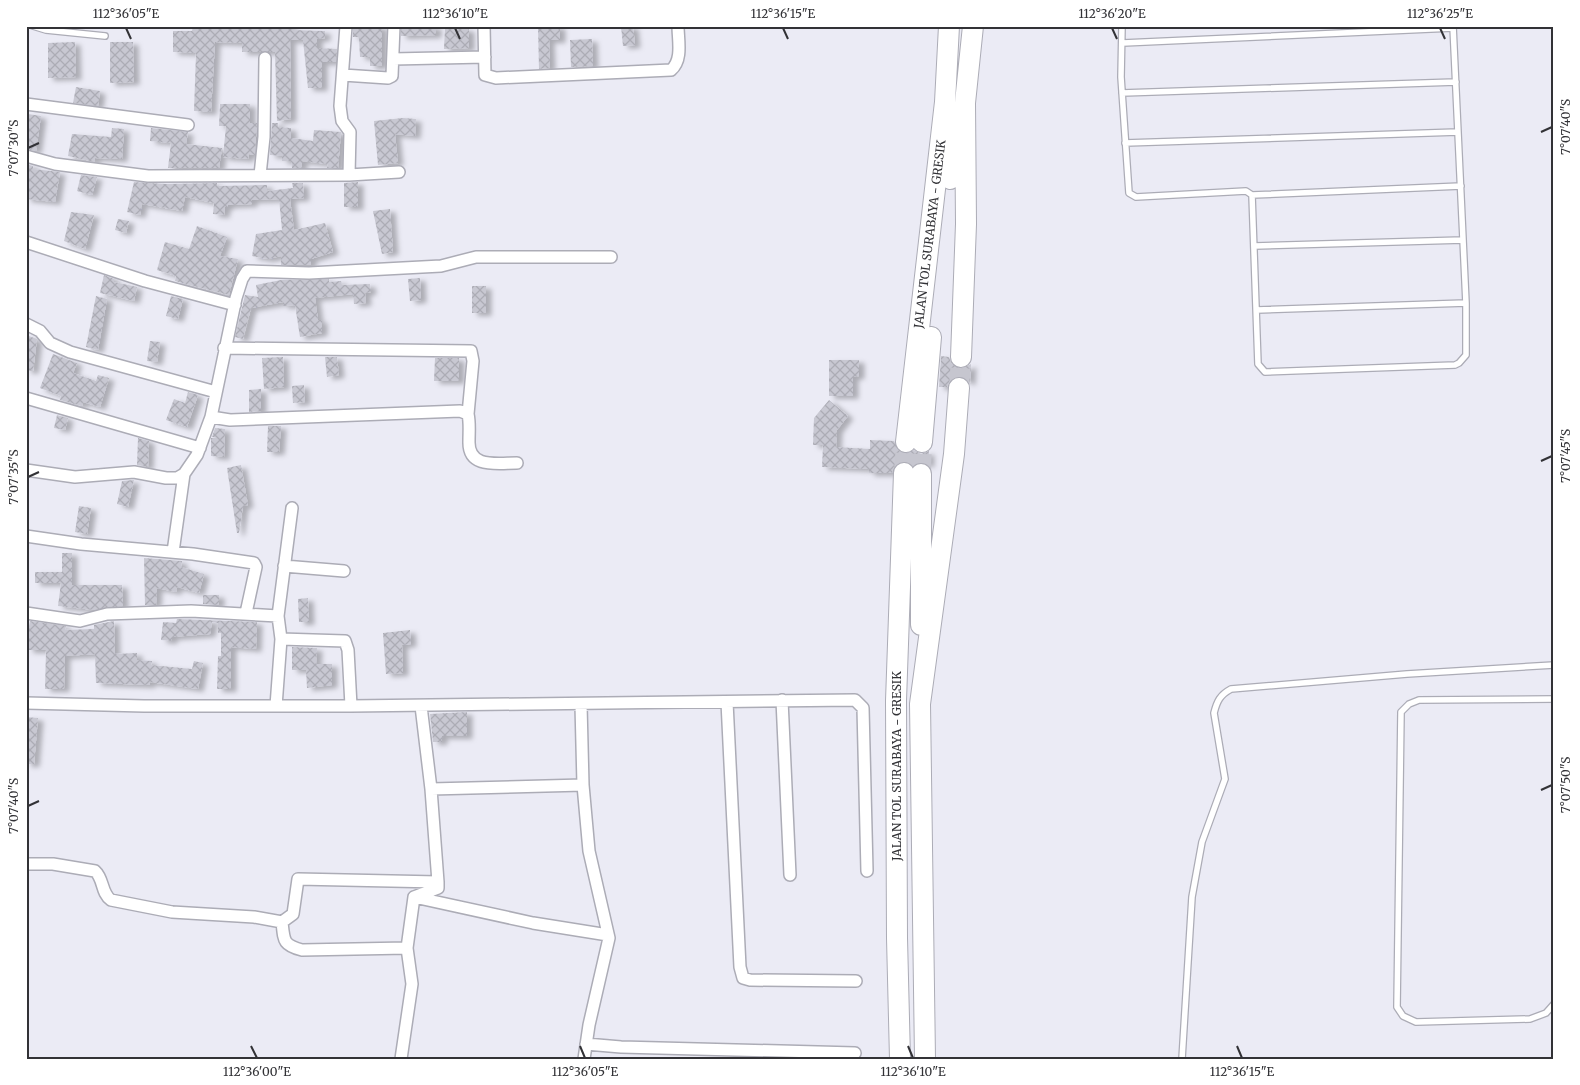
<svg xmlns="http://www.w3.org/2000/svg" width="1580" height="1085" font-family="Merriweather,serif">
<defs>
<pattern id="building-cross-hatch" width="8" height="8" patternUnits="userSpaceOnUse" patternTransform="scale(1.25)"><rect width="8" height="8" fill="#c8c8d2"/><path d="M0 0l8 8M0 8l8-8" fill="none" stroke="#acacb5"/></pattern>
<filter id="shadow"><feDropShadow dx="5.5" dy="3" stdDeviation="2.5" flood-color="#0004"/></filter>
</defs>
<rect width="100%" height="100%" fill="#ebebf5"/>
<path fill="url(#building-cross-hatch)" filter="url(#shadow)" d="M193,26H292V30L325,31V38L317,39V48L337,49L336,62H322V88H308L303,40H290L291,119L277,121L275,52H242V43L215,42L211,112L194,111L196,53L173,52V31H192Z
M353,26H382V66H370V57H360L359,37H353Z
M401,26H436V35L401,36Z
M538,26H560V40H549L550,68L539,69Z
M621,26H633L635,45L623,46Z
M445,27L469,29V48L444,49Z
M592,39L593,66L571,67L570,40Z
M75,42L76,77L48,78V43Z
M110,42H133L134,82L110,83Z
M76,87L100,91L98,106L73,103Z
M220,104H250V123H257L256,137L255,155L249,154L248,159L223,157L226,126H219Z
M28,114L41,116L36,151L26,149Z
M403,118L416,119L415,136L395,134L398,163L378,165L374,121Z
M272,123H278V127L291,128V138L313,141L314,130L341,132L338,168H327L328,164L302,161V168H292L291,161H282V156L270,155Z
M112,128L124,129L122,159L95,158V162L68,156L72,134L111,137Z
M151,128L188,132L186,144L222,148L219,168H168L171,143L150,141Z
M26,164L33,166V169L60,172L55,202L26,199Z
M81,175L97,177L92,195L77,191Z
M134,182L166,184L217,183V186L267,185V191L293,188L292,183H303L304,198L290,199L294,230L325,223L333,252L311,259V265H281V256L268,259L252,256L256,234L282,230L279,199L252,200V204L228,205V207H225L224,215L213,214L214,203L185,197L182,211L142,204L140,215L127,212Z
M358,182V207H344V183Z
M390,209L393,252L382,254L373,211Z
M71,212L94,215L85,249L64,241Z
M118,219L129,221L126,233L115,230Z
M197,226L227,237L220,256L238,259L229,295L175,281L176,276L157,270L165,242L189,249Z
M104,275L114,279V282L137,287L134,301L100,293Z
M420,278L421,300L410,301L408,279Z
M329,279V282L341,281L342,285L370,284L371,292L365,293L366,303L354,304L353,294L315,298L318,320H322V333L300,337L295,305L283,306V302L251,308L243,339L235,337L245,295L258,297L256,285L281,280Z
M472,286H486V313H472Z
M96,296L107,299L98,350L86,347Z
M171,296L183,299L178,319L166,316Z
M26,335L37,339L33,371L26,370Z
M150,341L160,342L157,362L147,361Z
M53,354L77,363L73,373L96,381L98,375L109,378L100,407L83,402L82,406L60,400L61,396L40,388Z
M941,356L949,357L951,363L960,369L971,364L970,383L959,376L950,381L947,387H939Z
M283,357L284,387L264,389L262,358Z
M325,357H337L339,375L327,377Z
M435,358H459V381H434Z
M829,360H859V376L853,377V396H829Z
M304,385L305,402L293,403L292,386Z
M261,389V411L249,412V390Z
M188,392L198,395L187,427L166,420L174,399L185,403Z
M829,400L848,416L837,430L836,447L870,449V440L894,441L899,451L904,454L914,450L921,454L929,451V465L921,462L913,466L904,461L894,466L892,473H869V469L822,467L823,445H813L814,418Z
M57,415L68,418L65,430L54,428Z
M268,426H281L279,452H267Z
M215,428L225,429L224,457L211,456V438H217L212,437Z
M138,438L149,441L148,467L137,465Z
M241,465L248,505L243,506L239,533H237L227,468Z
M134,480L128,507L117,504L122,481Z
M79,506L91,508L87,534L75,532Z
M62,553H72V585H122L123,606L94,610L58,606L61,583H35V572H62Z
M144,558L182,561L181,567L204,574L199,593L177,587L176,592L157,588L156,605H145Z
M203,595H219V605L203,604Z
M308,598L309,622H299L298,599Z
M177,619L257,622L256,649L231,647V689H217L218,656H221V633H218V623L212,622L210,634L172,637V641L161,640L163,622L176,623Z
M30,621L66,626L65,630L94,629V625L114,621L115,654L137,653V660L152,661L151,665L192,669L194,661L203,663L198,689L150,682V685L96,683L95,654L65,656L64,689H45L46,650H28L26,626H29Z
M410,630L411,644L402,645L403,673L386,674L383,633Z
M292,647L317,648L316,664H332V685L307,688L306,670H292Z
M467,712V736H442V742H433L430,714Z
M26,717L38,718L34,764H26Z"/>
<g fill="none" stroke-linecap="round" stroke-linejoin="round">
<path stroke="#c6c6cf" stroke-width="20" stroke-dasharray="20 10" stroke-linecap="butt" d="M959,388L961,357
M904,473L906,442
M921,474L922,442"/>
<g stroke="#acacb6" stroke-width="8">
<path id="lane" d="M33,26L46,30L105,36
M1122,26L1121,77L1129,193L1136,197L1246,191L1252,195L1258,364L1265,372L1455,365L1459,363L1466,355V303L1453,26
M1123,43L1453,28
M1122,93L1456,82
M1125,143L1458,132
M1252,195L1461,186
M1255,246L1463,240
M1257,310L1466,303
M1554,699L1419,700L1409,704L1401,712L1397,1007L1403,1016L1416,1022L1530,1019L1546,1013L1554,1004
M1182,1059L1192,897L1202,842L1225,779L1214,713C1217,701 1220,695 1231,689L1407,674L1554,665"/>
</g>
<g stroke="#acacb6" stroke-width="14">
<path id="street" d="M346,26L340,106L342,121L350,132L349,175
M484,26L485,75L496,78L671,70C683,60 678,40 678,26
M393,59L485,57
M343,75L388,78L392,76L394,26
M26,104L188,125
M26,156L55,164L148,176L349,175L399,172
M260,175L264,137L265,58
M26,242L145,281L235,305
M26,324L40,331L50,343L70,352L216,392
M224,348L471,351L473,361L468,414
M26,398L200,448
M211,417L230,420L460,411L468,414C470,423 469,431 469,441C468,469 497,463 517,463
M26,470L75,477L134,472L166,478H177L184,474L197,455L211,417L236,298L242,279L247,271L309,273L441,266L476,257H611
M26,536L81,544L193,554L254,563L256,567L246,613
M173,552L184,474
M284,566L344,571
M26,613L80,621L107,614L191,611L278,616
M281,639L345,641L348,650L351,706
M782,700L790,875
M727,702L740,967L743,978L750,980L856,981
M26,703L144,706H351L855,700L863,708L867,871
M581,705L583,785L589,851L609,938L589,1025L584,1059
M276,706L281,639L278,616L292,508
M421,706L431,789L438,882
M431,789L583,785
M26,864H53L95,871C104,879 101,893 111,900L172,912L254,917L282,922L293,914L298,879L438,882V888L414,897
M414,897L533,923L608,935
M282,922C284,941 283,945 302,950L407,948
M586,1044L621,1047L855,1053
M401,1059L412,984L407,948L414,897"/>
</g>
<g stroke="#acacb6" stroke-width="22">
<path id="highway" d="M950,179L965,103
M961,357L966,224L965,103L973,26
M906,442L945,102L949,26
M922,442L931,337
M921,625V474
M900,1059L897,938L896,701L904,473
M925,1059L920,704L954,454L959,388"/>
</g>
<use href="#lane" stroke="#fff" stroke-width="5.5"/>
<use href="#street" stroke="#fff" stroke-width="11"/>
<use href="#highway" stroke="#fff" stroke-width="20"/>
</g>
<path fill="none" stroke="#323236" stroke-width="2" d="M126,28L131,39M455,28L460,39M783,28L788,39M1112,28L1117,39M1440,28L1445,39M1541,132L1552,127M28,148L39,143M1541,461L1552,456M28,477L39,472M1541,790L1552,785M28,806L39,801M251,1046L257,1058M580,1046L585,1058M908,1046L913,1058M1237,1046L1242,1058"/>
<g text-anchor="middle" stroke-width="4.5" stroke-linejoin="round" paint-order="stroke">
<g font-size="12" fill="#323236" stroke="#fff">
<text transform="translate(930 234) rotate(-83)" y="4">JALAN TOL SURABAYA - GRESIK</text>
<text transform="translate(897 766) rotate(-90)" y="4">JALAN TOL SURABAYA - GRESIK</text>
</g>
</g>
<rect width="1580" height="1085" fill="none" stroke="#ffffff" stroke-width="55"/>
<rect x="28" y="28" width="1524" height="1030" fill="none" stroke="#323236" stroke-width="2"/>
<g font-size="12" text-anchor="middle" fill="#323236">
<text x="126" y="18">112°36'05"E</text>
<text x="455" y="18">112°36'10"E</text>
<text x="783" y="18">112°36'15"E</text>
<text x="1112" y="18">112°36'20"E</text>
<text x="1440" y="18">112°36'25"E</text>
<text transform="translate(1566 127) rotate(-90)" y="4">7°07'40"S</text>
<text transform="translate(14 148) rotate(-90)" y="4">7°07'30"S</text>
<text transform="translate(1566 456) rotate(-90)" y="4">7°07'45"S</text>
<text transform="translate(14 477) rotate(-90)" y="4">7°07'35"S</text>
<text transform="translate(1566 785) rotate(-90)" y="4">7°07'50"S</text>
<text transform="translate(14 806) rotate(-90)" y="4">7°07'40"S</text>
<text x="257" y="1076">112°36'00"E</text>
<text x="585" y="1076">112°36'05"E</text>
<text x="913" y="1076">112°36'10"E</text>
<text x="1242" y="1076">112°36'15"E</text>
</g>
</svg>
